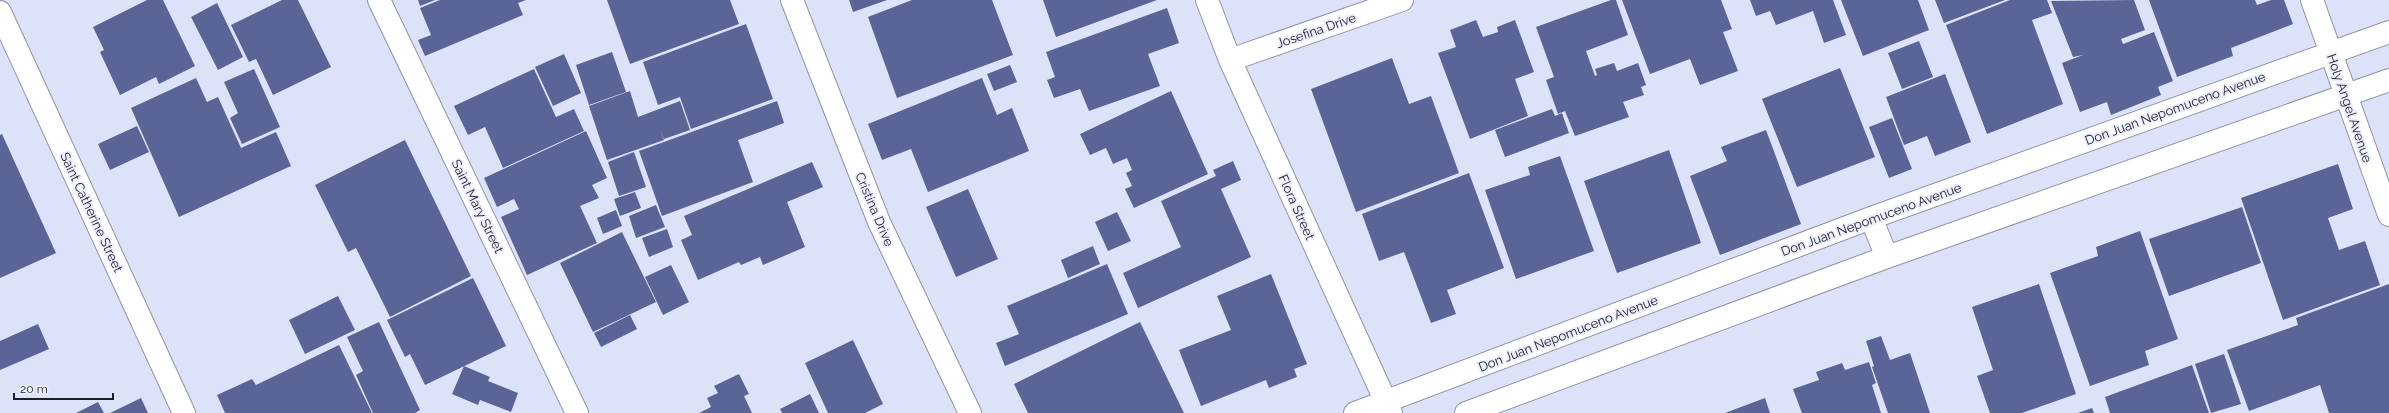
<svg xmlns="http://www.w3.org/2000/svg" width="2389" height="413" font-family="Raleway,sans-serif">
<rect width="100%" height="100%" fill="#dce2f7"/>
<path fill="#5b6497" d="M147,0H163L195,66L159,84L156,77L120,95L100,52L104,50L93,27Z
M282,0H298L331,67L273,95L256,59L249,62L231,25Z
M418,0H435L420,6Z
M440,0H526L518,3L523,15L425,56L418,40L431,35L420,8Z
M607,0H730L739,24L630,64Z
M849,0H887L853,12Z
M912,0H992L1013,55L897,98L868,17Z
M1043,0H1157L1056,37Z
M1611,0H1616L1628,35L1586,51L1595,76L1597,75L1595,69L1614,63L1617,71L1638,63L1646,85L1641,87L1644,95L1623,102L1629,117L1575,136L1565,111L1558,114L1546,80L1554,77L1536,27Z
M1622,0H1721L1732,29L1723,32L1738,71L1700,85L1690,59L1650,74Z
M1750,0H1833L1846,35L1824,43L1813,11L1776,25L1770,11L1756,16Z
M1841,0H1918L1929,30L1863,56Z
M1935,0H2005L1944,23Z
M2010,0H2047L2052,13L2032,20L2063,104L1987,134L1946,25Z
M2134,0L2145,30L2121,39L2123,44L2154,32L2173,81L2158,87L2161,95L2111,115L2107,102L2080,112L2062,63L2083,55L2073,57L2051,1Z
M2149,0H2255L2257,5L2271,0H2284L2293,24L2231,48L2233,56L2177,77Z
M217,3L243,57L218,70L191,17Z
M1167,8L1179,43L1148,54L1160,86L1089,111L1080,89L1054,98L1047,80L1055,77L1046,52Z
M1476,20L1483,37L1498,32L1497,27L1515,20L1534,72L1515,79L1528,116L1470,139L1438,53L1456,47L1450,30Z
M746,24L773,99L691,129L680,97L658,105L643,62Z
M1919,41L1933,77L1902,89L1888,53Z
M612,52L626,92L589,105L576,65Z
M564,54L581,93L553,106L535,67Z
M1392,58L1409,104L1431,96L1459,173L1356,212L1311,89Z
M1010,65L1017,82L994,91L987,74Z
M1840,68L1875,157L1797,187L1762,99Z
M254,69L280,127L242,144L230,118L238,113L224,82Z
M534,69L556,117L574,109L584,131L503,168L485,127L468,135L454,106Z
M1945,74L1971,142L1935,156L1927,136L1904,145L1886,97Z
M196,78L207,102L218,97L241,148L276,132L291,166L179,217L131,108Z
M982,78L997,115L1012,108L1029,151L928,192L911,149L882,160L868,124Z
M630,91L638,117L680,101L690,130L664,139L660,129L664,140L607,160L589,106Z
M1171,91L1208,174L1134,208L1125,189L1132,186L1126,173L1132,170L1127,158L1113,164L1106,148L1090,155L1080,134Z
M777,101L784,123L738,140L753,182L662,216L639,151Z
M1552,109L1555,116L1562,113L1569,133L1505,157L1495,130Z
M1892,118L1912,169L1889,178L1869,127Z
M137,126L149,152L110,170L98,144Z
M1766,130L1801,224L1720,255L1690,176L1727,161L1721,147Z
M586,131L607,178L592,185L599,198L580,206L597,243L527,275L501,217L519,209L514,199L497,207L484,178Z
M2,134L56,253L0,278V135Z
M405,140L471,276L390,317L356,248L348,252L315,185Z
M1669,150L1701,243L1617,273L1584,181Z
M634,152L646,187L619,196L608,162Z
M1560,156L1594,251L1516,279L1485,190L1530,175L1528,167Z
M1233,161L1241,180L1221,189L1251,257L1138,308L1123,273L1181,247L1161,201L1216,176L1213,170Z
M812,162L823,187L787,202L805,247L763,265L760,257L741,265L739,262L698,280L681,240L692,235L684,216Z
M2338,164L2353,209L2328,218L2339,250L2365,241L2380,285L2283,320L2241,198Z
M1469,173L1504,268L1447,290L1456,314L1431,323L1404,252L1379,261L1362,214Z
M968,189L998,259L956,277L926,207Z
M635,192L641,208L620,216L614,199Z
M656,205L665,227L636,238L629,216Z
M2242,207L2261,263L2169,296L2149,239Z
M616,210L622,226L603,234L597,218Z
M1117,212L1131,241L1108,251L1095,222Z
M667,229L673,247L649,257L642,238Z
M2140,231L2178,339L2145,351L2149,365L2090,386L2050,273L2098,256L2096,247Z
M622,232L656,302L593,332L560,263Z
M1093,246L1100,264L1068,278L1061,260Z
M1107,264L1128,314L1005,366L996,343L1019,334L1007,306Z
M671,265L689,302L663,315L645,277Z
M1271,274L1307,364L1294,369L1297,377L1269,388L1266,380L1201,406L1179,350L1231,330L1217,296Z
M473,278L506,346L425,385L410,354L405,357L387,320Z
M2039,284L2076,394L2022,413H1990L1977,376L1993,370L1972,307Z
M2389,284V413H2329L2320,385L2249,411L2227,350L2298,325L2296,318Z
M338,296L355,330L305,354L289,320Z
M630,315L637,329L601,347L594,333Z
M379,322L420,410L415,413H373L356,375L363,371L347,337Z
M1140,322L1184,413H1028L1014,384Z
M38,324L49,349L0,370V341Z
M1881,336L1890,360L1910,353L1930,413H1888L1872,367L1874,366L1866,341Z
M853,340L883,404L865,413H828L805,363Z
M339,345L372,413H225L217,395L252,379L256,385Z
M2224,354L2241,404L2211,413L2195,364Z
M1869,362L1876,383L1872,385L1881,413H1802L1793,389L1819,380L1816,372L1842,363L1845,370Z
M2192,365L2209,413H2110L2105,397Z
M464,366L490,377L488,381L518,393L511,412L480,400L478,405L452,394Z
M739,374L749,394L744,396L752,413H699L711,407L707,398L718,393L714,386Z
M810,394L819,413H782L780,409Z
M141,398L148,413H110Z
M1765,398L1770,413H1725Z
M98,402L104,413H76Z
M2092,408L2094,413H2078Z"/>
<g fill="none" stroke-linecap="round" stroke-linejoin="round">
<g stroke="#8f93a7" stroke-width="24">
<path id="minor" d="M379,0L577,413
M792,0L879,222L970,413
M1207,0L1230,60L1391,413
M2312,0L2389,215
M0,12L184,413
M1230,60L1402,0
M1871,218L1887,257
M1355,413L1871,218L2389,32
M1466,413L1887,257L2389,80"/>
</g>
<use href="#minor" stroke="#fff" stroke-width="22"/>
</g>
<g text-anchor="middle" stroke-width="4" stroke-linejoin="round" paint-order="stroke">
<g font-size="13" fill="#1c1d25" stroke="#eceffc">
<text transform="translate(1316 30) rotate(-19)" y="5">Josefina Drive</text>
<text transform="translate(2175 108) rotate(-20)" y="5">Don Juan Nepomuceno Avenue</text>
<text transform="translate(2350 108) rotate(71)" y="5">Holy Angel Avenue</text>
<text transform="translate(478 206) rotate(64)" y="5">Saint Mary Street</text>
<text transform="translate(1297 207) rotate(66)" y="5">Flora Street</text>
<text transform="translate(875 209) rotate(67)" y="5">Cristina Drive</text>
<text transform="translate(92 212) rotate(65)" y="5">Saint Catherine Street</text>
<text transform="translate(1871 219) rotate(-20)" y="5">Don Juan Nepomuceno Avenue</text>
<text transform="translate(1568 333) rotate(-21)" y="5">Don Juan Nepomuceno Avenue</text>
</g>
</g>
<path d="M14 393v6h99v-6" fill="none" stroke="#1c1d25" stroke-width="2"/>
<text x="20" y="393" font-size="12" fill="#1c1d25" stroke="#eceffc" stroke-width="3" paint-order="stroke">20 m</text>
</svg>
